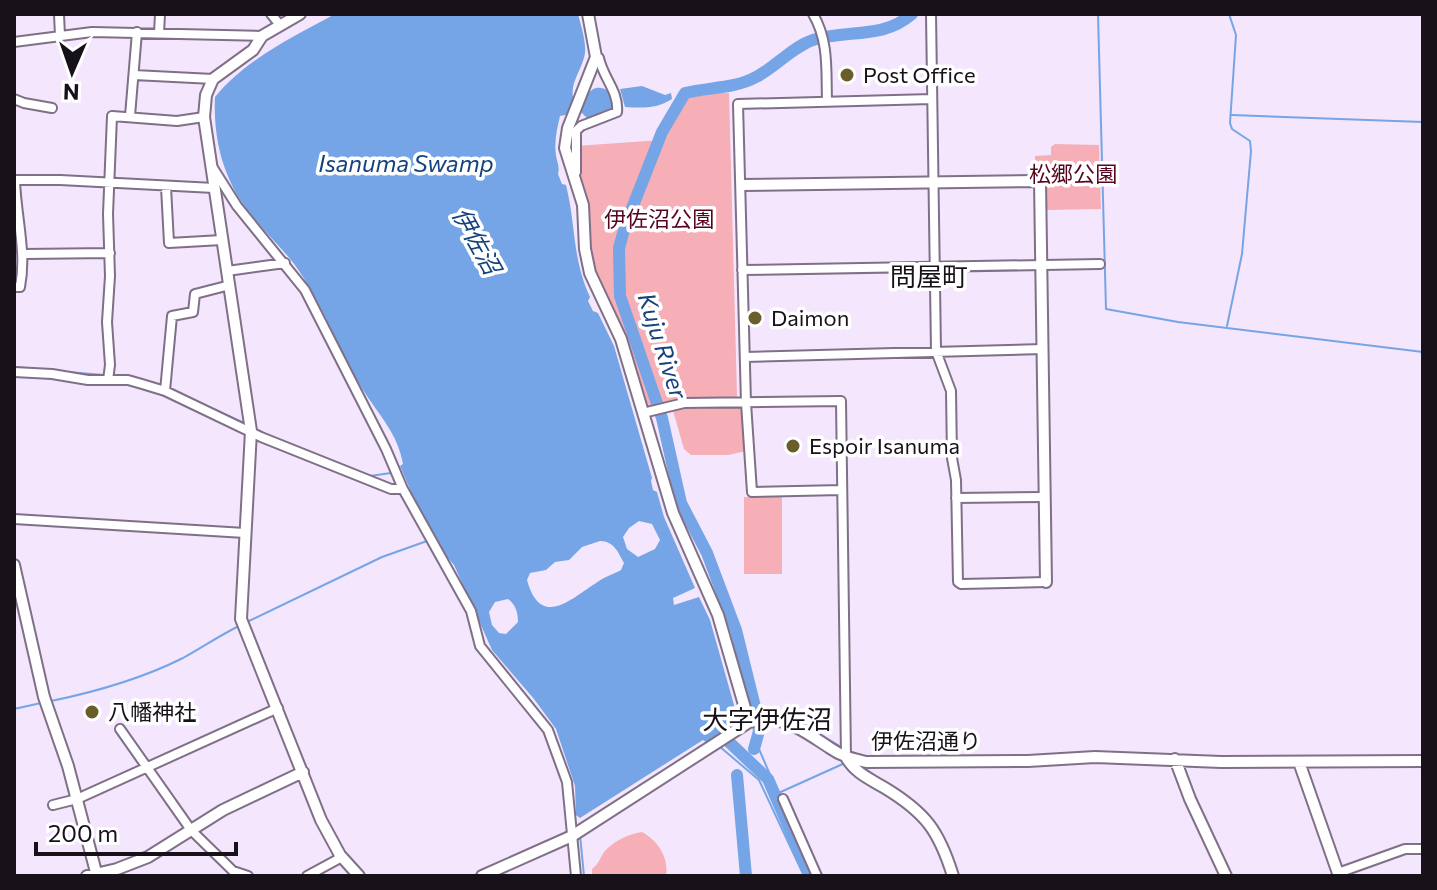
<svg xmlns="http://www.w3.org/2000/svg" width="1437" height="890" font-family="Commissioner,'Noto Sans JP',sans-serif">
<rect width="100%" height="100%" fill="#f4e6fc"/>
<path fill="#f6aeb7" d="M693,92L729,93L737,396L735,399L674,401L645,409L593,276L576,146L661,140L681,102Z
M1055,144L1099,145L1101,209L1047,210L1046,175L1035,174V156L1051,155V147Z
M740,404L744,409L746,451L728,455H691L684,449L672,407Z
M782,496V574H744V497Z
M642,832C658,841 669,857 666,876H592V869C599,864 600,858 604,852C614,841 628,834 642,832Z"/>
<path fill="#75a5e7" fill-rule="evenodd" d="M335,14H578C581,26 586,40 585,53C583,68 570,82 573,97L586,96C594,86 598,86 610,91L615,106L613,111L588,119L581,112L560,116C557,129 554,142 556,155C557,163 560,166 558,174L562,184L566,185C576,225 572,258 590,297L588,301L593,311L598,313L614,346L652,478L651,481L653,490L657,492L664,517L695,588L673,598L674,605L699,597L710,620L734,705C733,726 722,731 706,742L703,740L580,818L576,815L575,786L556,729L534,699L492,650L454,565L441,550L424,522L400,466L403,464C398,434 379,415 363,390C341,354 326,313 303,277C289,254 269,237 252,216C224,182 213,141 215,97C246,59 293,37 335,14ZM639,521L652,524L660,540L655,549L638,557L627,549L623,537L629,528ZM600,541C614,541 618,552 624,563L621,570C614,574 606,576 599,581C573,597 541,631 527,580L530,573L546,570L555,562L569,560L582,547ZM508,599C516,605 518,613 518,622L506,634L499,633L492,625L489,612L495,602Z
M642,86L665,95L671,93L672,99C657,109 641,108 625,107L620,89Z"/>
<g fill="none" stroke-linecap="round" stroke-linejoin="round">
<path stroke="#75a5e7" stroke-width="2" d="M1098,14L1106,309L1178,322L1423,352
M1232,115L1423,122
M1227,326L1242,254L1251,151L1250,141L1232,129L1230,123L1236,35L1229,14
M14,367L49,370
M67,372L104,375
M131,377L163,386
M209,407L246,424
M370,476L391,473
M247,622L382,557L427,541
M51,701C95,692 143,678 183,658C201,648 219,636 237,627
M14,709L41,703
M756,711L794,718L841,747
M759,731V749L780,798
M719,746L759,780L804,876
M863,767L884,782
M889,785C930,810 945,830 958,876
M774,795L845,763
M580,835L584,876"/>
<path stroke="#75a5e7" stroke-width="12" d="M709,723L768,779L810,876
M754,749L759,731L756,711L736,630L707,553L681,503L662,418L620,296L619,248L625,226L662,132L685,93C709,87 734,89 756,77C776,67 792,47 813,40C848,29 882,40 912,14
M737,775L746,876"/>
<g stroke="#7f7087" stroke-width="12">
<path id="minor" d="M59,14L60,36
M271,14L280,25
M813,14C829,41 826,70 827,100
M931,14L936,351L951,391L952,458L956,480L958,582L961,584L1046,582
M159,33L160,14
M14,42L92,32L262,36
M134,75L213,79
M14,99L24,103L52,108
M130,116L137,32
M213,168L237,206L305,290L386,449L403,489L471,611L480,646L548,730L567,782L576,876
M576,172V131L581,126L617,112C619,91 603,78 599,58L596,57
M14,180H60L214,188
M166,187L169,243L222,240
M24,254L110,253
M742,270L1100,264
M227,271L285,263
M14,287H20C27,252 16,216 15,180
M745,357L1043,349
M14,372L52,374L88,380H128L142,384L165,391L261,437L391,489H403
M108,380L110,365L107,322L110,276L108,214L112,116L177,121L204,117
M165,391L172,316L193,312L195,294L230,285
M643,413L684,403L841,401L846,757
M842,490L752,492L746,403L738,104L932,99
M956,498L1044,497
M14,519L245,533
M120,729L191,830L233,871L248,876
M783,799L817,876
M53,805L77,799L278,708
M1338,873L1405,849H1423
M307,876L342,857"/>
</g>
<g stroke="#7f7087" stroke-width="14">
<path id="tertiary" d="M300,14L262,36L253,50L213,79L206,95L204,117L251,431L241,619L321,820L340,855L359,876
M588,14L596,57L568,128L565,148L583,205L585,249L590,273L621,339L673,513L718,615L749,722
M742,185L1040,181L1046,582
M14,565L44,697L68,766L97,876
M846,757C855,773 870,779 885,788C926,813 939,831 953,876
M1175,759L1190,799L1226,876
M1299,762L1339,876
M87,876L117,869L148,857L223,810L303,772
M482,876L572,836L749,722C783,713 802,730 830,748C841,756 853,759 866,762L1028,761L1095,757L1221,762L1423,761"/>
</g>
<use href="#minor" stroke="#fff" stroke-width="8"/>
<use href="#tertiary" stroke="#fff" stroke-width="10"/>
</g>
<g fill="#695d2a" stroke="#fff" stroke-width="3">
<circle cx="847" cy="75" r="8"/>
<circle cx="755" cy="318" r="8"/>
<circle cx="793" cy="446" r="8"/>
<circle cx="92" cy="712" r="8"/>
</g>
<g text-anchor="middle" stroke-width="7" stroke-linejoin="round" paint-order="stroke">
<g font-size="22" fill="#17111a" stroke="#fff" text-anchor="start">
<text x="863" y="83">Post Office</text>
<text x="771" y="326">Daimon</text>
<text x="809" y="454">Espoir Isanuma</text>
<text x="108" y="720">八幡神社</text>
</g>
<g font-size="22" fill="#57051e" stroke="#fff">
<text x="1073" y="182">松郷公園</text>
<text x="659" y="227">伊佐沼公園</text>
</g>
<g font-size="22" fill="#17111a" stroke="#fff">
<text x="926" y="749">伊佐沼通り</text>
</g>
<g font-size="24" font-style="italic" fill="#14427e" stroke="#fff">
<text x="406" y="172">Isanuma Swamp</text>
<text transform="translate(476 241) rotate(61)" y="8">伊佐沼</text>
<text transform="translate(662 346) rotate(72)" y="8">Kuju River</text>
</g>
<g font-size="26" fill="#17111a" stroke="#fff">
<text x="929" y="286">問屋町</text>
<text x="767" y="729">大字伊佐沼</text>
</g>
</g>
<rect width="1437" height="890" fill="none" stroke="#17111a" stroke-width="32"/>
<g transform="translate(72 72) rotate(182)" stroke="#ffffff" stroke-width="6" paint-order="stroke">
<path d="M0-6L14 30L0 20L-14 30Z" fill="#17111a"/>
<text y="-12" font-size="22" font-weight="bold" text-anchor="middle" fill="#17111a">N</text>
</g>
<path d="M36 842v12h200v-12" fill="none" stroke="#17111a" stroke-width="4"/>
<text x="48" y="842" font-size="24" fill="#17111a" stroke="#ffffff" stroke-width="6" paint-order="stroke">200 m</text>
</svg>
